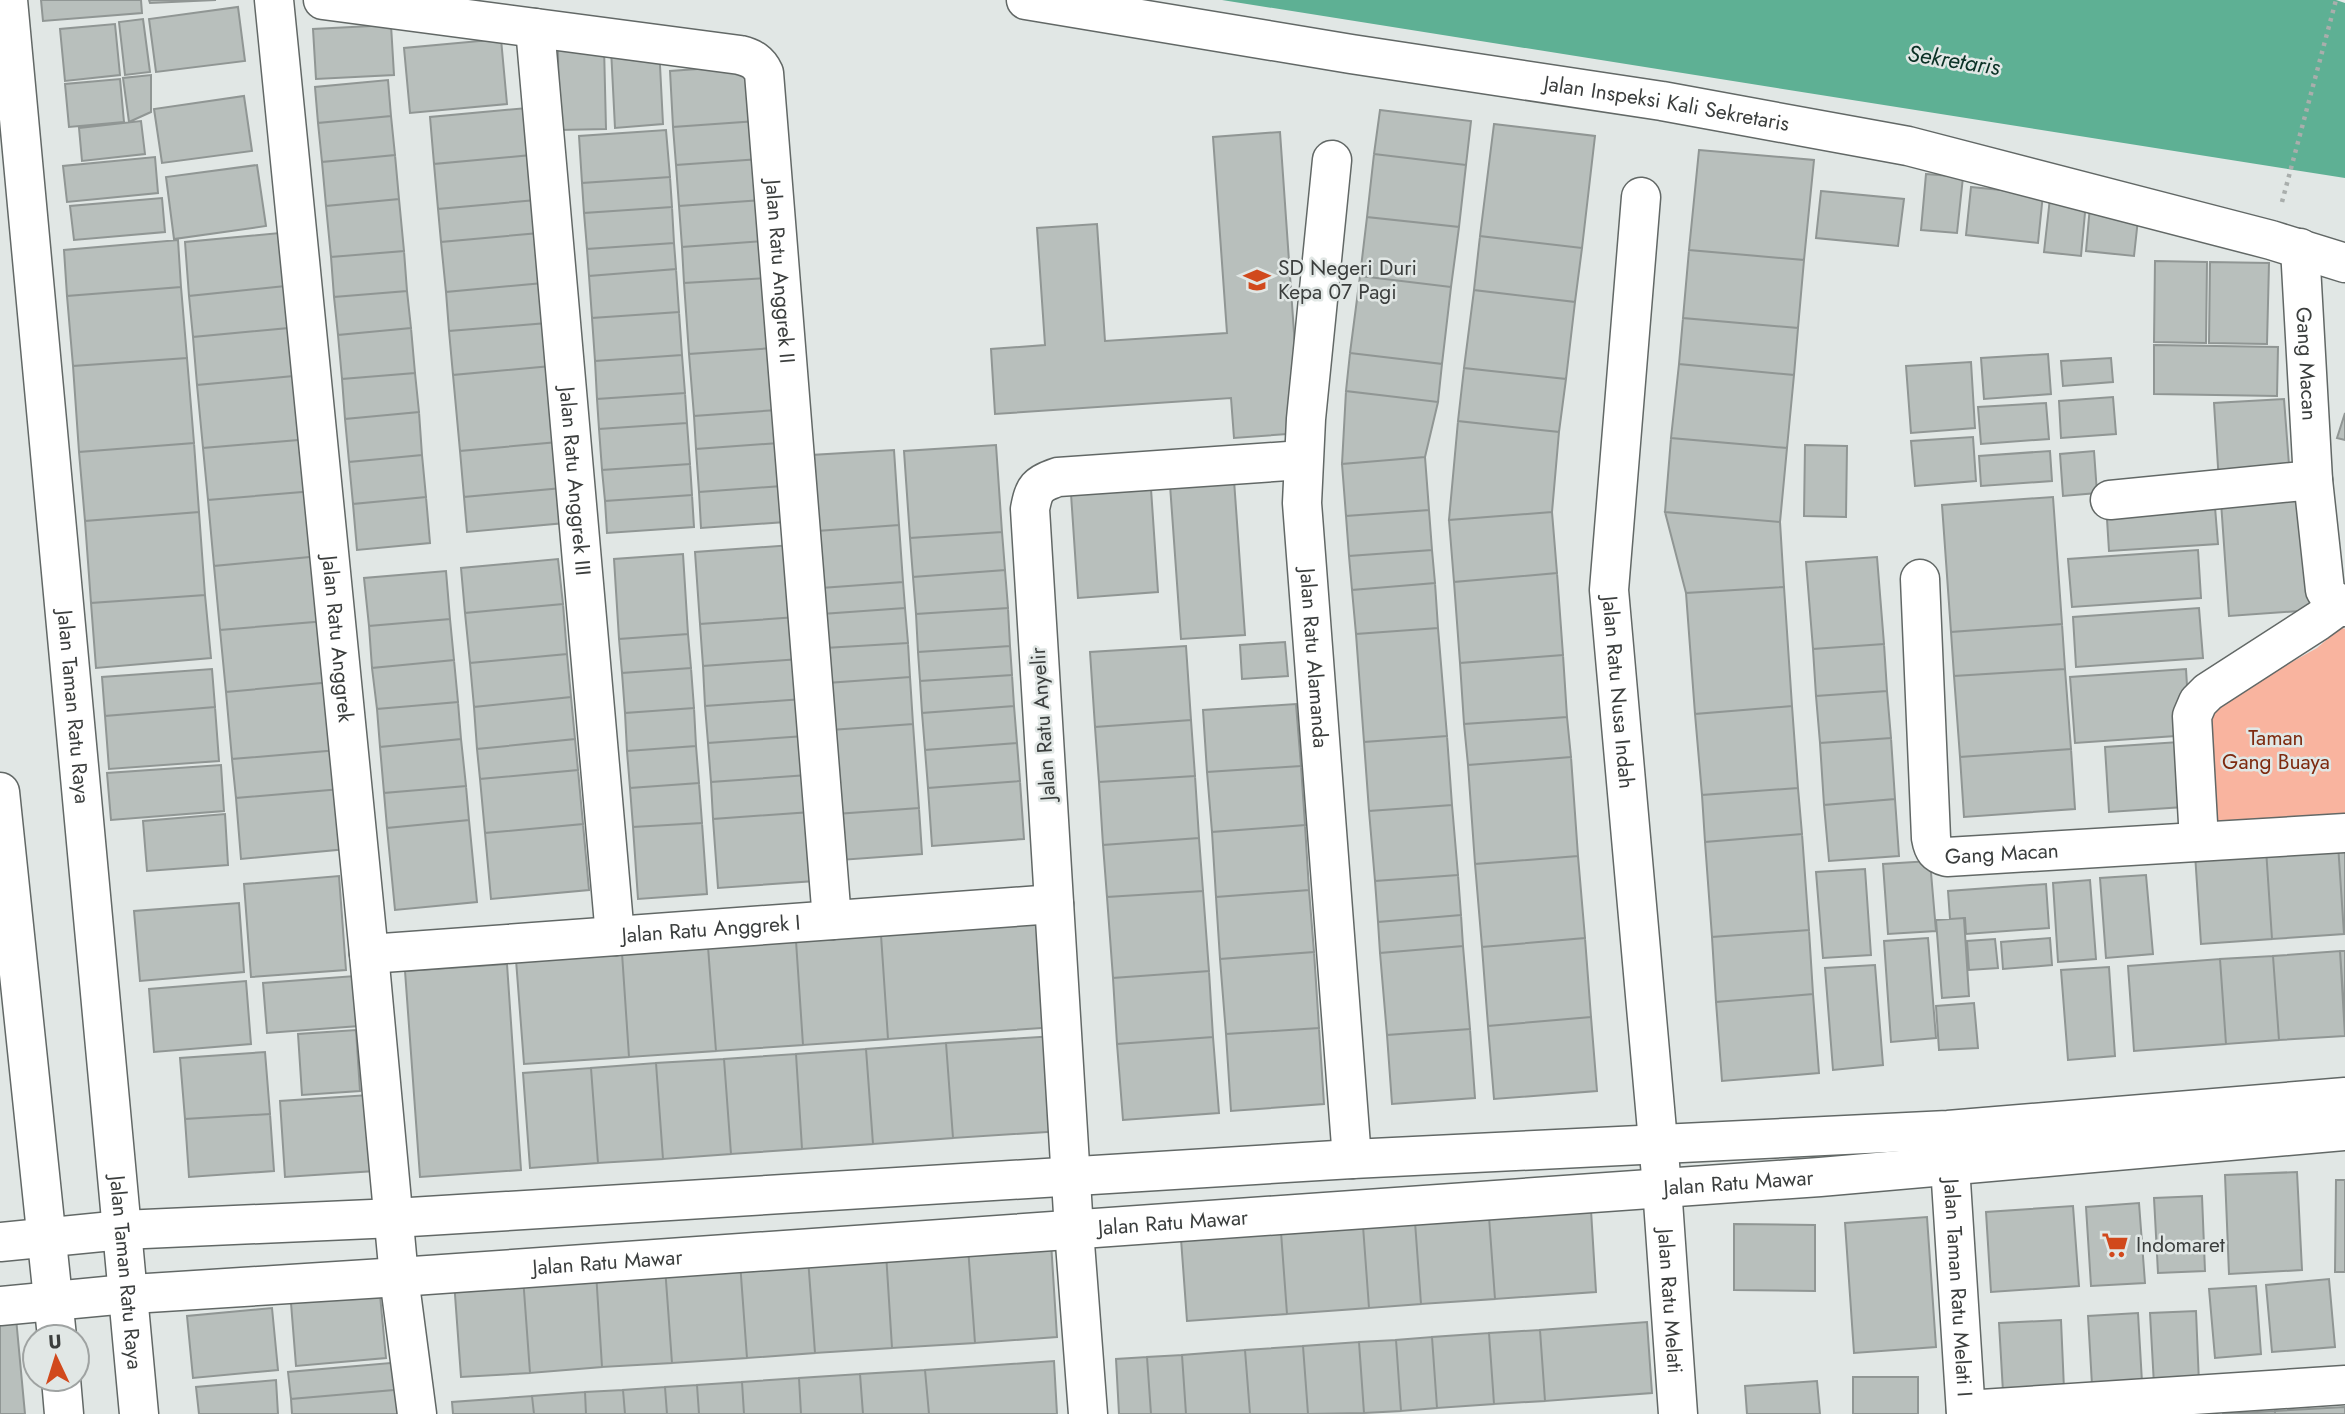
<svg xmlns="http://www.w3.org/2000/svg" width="2345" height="1414" font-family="Jost,sans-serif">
<rect width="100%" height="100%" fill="#e1e7e5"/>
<path fill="#f9b49f" d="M2341,627L2345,629V818L2211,831L2205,716L2214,705L2317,648Z"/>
<path fill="#5eb094" d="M1222,0H2336L2345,3V178Z"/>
<path fill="#b8bfbc" stroke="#909694" stroke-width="2" d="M41,0H141L142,13L43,21Z
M149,0H216L150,3Z
M238,7L245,61L156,72L149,19Z
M143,19L150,72L125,75L119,22Z
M115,24L120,75L65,81L60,29Z
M391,25L394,75L316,79L313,29Z
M501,39L507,104L410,113L404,48Z
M604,46L606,129L559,130L558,47Z
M659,46L663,124L615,128L611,49Z
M753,65L757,121L673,127L670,71Z
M151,75V112L129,122L123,78Z
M120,79L124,122L69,127L65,84Z
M388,80L391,116L318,123L315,87Z
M244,96L252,151L162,163L154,109Z
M527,108L531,155L434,164L430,117Z
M1380,110L1471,121L1466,165L1374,154Z
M391,116L395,155L322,162L318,123Z
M141,121L145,154L82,161L79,128Z
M757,121L760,159L676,165L673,127Z
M1494,124L1595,136L1582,248L1480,236Z
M666,130L670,177L582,183L579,136Z
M1280,132L1301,433L1234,438L1231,398L995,414L991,349L1045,345L1037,228L1097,224L1105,341L1227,333L1213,137Z
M1699,150L1814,160L1804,260L1689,250Z
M1374,154L1466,165L1459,227L1367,217Z
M395,155L399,199L326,206L322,162Z
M531,155L536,200L438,209L434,164Z
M155,157L158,193L67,202L63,166Z
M760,159L762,200L679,206L676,165Z
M257,165L266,226L174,239L166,177Z
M1926,174L1963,177L1957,233L1921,230Z
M670,177L672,207L584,213L582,183Z
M1971,187L2043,194L2038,243L1966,235Z
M1821,191L1904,199L1898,246L1816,238Z
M162,198L165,232L74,240L70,206Z
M2050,198L2086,202L2081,256L2044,252Z
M399,199L404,251L331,257L326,206Z
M536,200L539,233L441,242L438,209Z
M762,200L765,241L682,247L679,206Z
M2090,206L2139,210L2134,256L2086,251Z
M672,207L674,243L587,249L584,213Z
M1367,217L1459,227L1451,287L1360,276Z
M290,232L295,285L189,296L185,242Z
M539,233L543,283L446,292L441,242Z
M1480,236L1582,248L1575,302L1474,290Z
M178,240L181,287L67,296L64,250Z
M765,241L768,278L684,283L682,247Z
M674,243L676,269L589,276L587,249Z
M1689,250L1804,260L1798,328L1683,318Z
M404,251L407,291L334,297L331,257Z
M2155,261L2207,262L2206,343L2154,342Z
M2210,262L2269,263L2267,344L2209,343Z
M676,269L679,312L592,318L589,276Z
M1360,276L1451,287L1442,364L1350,353Z
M768,278L773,348L689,354L684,283Z
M543,283L547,323L449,331L446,292Z
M295,285L299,327L193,337L189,296Z
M181,287L187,358L73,366L67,296Z
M1474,290L1575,302L1566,379L1464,368Z
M407,291L411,328L338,335L334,297Z
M679,312L682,355L595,361L592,318Z
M1683,318L1798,328L1794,375L1679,364Z
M547,323L551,366L453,375L449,331Z
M299,327L304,375L197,385L193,337Z
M411,328L415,373L342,379L338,335Z
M2154,345L2278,347L2277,396L2154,394Z
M773,348L777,410L694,416L689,354Z
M1350,353L1442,364L1438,402L1346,391Z
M2048,354L2051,394L1984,399L1981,358Z
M682,355L685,393L597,399L595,361Z
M187,358L194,443L79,452L73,366Z
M2111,358L2113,382L2063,386L2061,361Z
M1971,362L1975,428L1911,433L1906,366Z
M1679,364L1794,375L1787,448L1671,438Z
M551,366L558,442L460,451L453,375Z
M1464,368L1566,379L1559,432L1458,421Z
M415,373L419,412L345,419L342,379Z
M304,375L310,439L203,448L197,385Z
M1346,391L1438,402L1425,457L1342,464Z
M685,393L687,423L599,429L597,399Z
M2113,397L2116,434L2061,438L2059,401Z
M2284,399L2290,478L2219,483L2214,403Z
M2046,403L2049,439L1981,444L1978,407Z
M777,410L779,443L696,449L694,416Z
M419,412L422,455L349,462L345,419Z
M2345,413V440L2337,438Z
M1458,421L1559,432L1552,512L1449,520Z
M687,423L690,464L602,470L599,429Z
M1973,437L1976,481L1915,486L1911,441Z
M1671,438L1787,448L1780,522L1665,512Z
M310,439L314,491L208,500L203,448Z
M558,442L562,488L464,497L460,451Z
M194,443L199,512L85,521L79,452Z
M779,443L782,486L699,492L696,449Z
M996,445L1002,532L910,538L904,451Z
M1805,445L1847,446L1846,517L1804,516Z
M894,450L899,525L817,531L811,455Z
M2050,451L2052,481L1981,486L1979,456Z
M2094,451L2097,493L2063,496L2060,454Z
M422,455L426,497L353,504L349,462Z
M1425,457L1429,510L1346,516L1342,464Z
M690,464L692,495L605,501L602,470Z
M1233,466L1245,635L1181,639L1169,471Z
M1150,474L1158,592L1078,598L1070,479Z
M782,486L785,522L701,528L699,492Z
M562,488L565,523L467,532L464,497Z
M314,491L320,556L214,566L208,500Z
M692,495L694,527L607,533L605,501Z
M2214,495L2218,544L2109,551L2106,503Z
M2306,496L2314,610L2229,616L2221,502Z
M426,497L430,543L357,550L353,504Z
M2053,497L2062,624L1951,632L1942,505Z
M1429,510L1432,550L1349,556L1346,516Z
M199,512L205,595L91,603L85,521Z
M1552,512L1557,573L1454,582L1449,520Z
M1665,512L1780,522L1784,587L1686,593Z
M899,525L903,582L821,588L817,531Z
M1002,532L1005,570L913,577L910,538Z
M792,545L797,617L700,624L695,552Z
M1432,550L1435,583L1352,590L1349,556Z
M2198,550L2201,598L2072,607L2068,559Z
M683,554L688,634L619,639L614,559Z
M320,556L326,621L220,630L214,566Z
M1877,557L1884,644L1813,649L1806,562Z
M558,559L563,604L465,613L461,568Z
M1005,570L1008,608L916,614L913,577Z
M446,571L450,619L369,626L364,578Z
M1557,573L1563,655L1460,663L1454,582Z
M903,582L905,608L822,614L821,588Z
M1435,583L1438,628L1356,634L1352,590Z
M1784,587L1792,706L1695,714L1686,593Z
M205,595L211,658L96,668L91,603Z
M563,604L567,654L470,663L465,613Z
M905,608L908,643L825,648L822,614Z
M1008,608L1010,646L918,652L916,614Z
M2199,608L2203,658L2076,667L2073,617Z
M797,617L800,659L703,666L700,624Z
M450,619L454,660L372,668L369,626Z
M326,621L332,682L226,692L220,630Z
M2062,624L2065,669L1954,676L1951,632Z
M1438,628L1447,736L1364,742L1356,634Z
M688,634L691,668L622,673L619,639Z
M1285,642L1288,676L1242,679L1240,645Z
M908,643L910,677L827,683L825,648Z
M1884,644L1887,691L1816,696L1813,649Z
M1010,646L1012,675L920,681L918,652Z
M1186,646L1191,720L1095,727L1090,652Z
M567,654L571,697L474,707L470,663Z
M1563,655L1567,717L1464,724L1460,663Z
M800,659L803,699L705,706L703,666Z
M454,660L458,702L377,709L372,668Z
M691,668L694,708L625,713L622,673Z
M212,669L215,707L105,716L102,677Z
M2065,669L2071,749L1960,757L1954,676Z
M2186,669L2190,735L2075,743L2070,677Z
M1012,675L1014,706L922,713L920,681Z
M910,677L913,724L831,730L827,683Z
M332,682L338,750L232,759L226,692Z
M1887,691L1891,738L1820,743L1816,696Z
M571,697L575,739L477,749L474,707Z
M803,699L805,736L708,743L705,706Z
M458,702L461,739L380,747L377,709Z
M1296,704L1301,766L1207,772L1203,710Z
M1014,706L1017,743L925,750L922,713Z
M1792,706L1798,788L1702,795L1695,714Z
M215,707L219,761L109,769L105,716Z
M694,708L696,746L627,751L625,713Z
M1567,717L1571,757L1468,765L1464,724Z
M1191,720L1195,776L1099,782L1095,727Z
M913,724L919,808L836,814L831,730Z
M805,736L808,775L711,782L708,743Z
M1447,736L1452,805L1369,811L1364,742Z
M1891,738L1895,799L1824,805L1820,743Z
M461,739L466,786L384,793L380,747Z
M575,739L578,770L480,779L477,749Z
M2179,742L2184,807L2109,812L2105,747Z
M1017,743L1020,781L928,788L925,750Z
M696,746L699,783L630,788L627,751Z
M2071,749L2075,809L1964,817L1960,757Z
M338,750L341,789L236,798L232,759Z
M1571,757L1578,856L1475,864L1468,765Z
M221,765L224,811L111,820L107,773Z
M1301,766L1305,825L1212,832L1207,772Z
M578,770L583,824L485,833L480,779Z
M808,775L811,812L713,819L711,782Z
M1195,776L1199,838L1103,845L1099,782Z
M1020,781L1024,839L932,846L928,788Z
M699,783L702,823L633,827L630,788Z
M466,786L469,820L387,828L384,793Z
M1798,788L1802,834L1705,842L1702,795Z
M341,789L347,849L241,859L236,798Z
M1895,799L1899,856L1829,861L1824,805Z
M1452,805L1458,875L1375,881L1369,811Z
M919,808L922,854L840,860L836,814Z
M811,812L815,881L718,888L713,819Z
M225,814L228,865L147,871L143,821Z
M469,820L477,902L395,910L387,828Z
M702,823L707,894L638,899L633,827Z
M583,824L589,890L491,899L485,833Z
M1305,825L1309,890L1216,897L1212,832Z
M1802,834L1809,930L1712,937L1705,842Z
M1199,838L1203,891L1107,897L1103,845Z
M2338,844H2345V934H2344Z
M2338,844L2344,934L2272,939L2266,849Z
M2266,849L2272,939L2201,944L2195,854Z
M1578,856L1585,938L1482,947L1475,864Z
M1930,861L1936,931L1888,934L1883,864Z
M1865,869L1871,955L1823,958L1816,872Z
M1458,875L1461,915L1378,922L1375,881Z
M2146,875L2153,954L2106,958L2100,878Z
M339,876L346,970L251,977L244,884Z
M2090,880L2096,959L2058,962L2053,883Z
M2046,884L2049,928L1966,934L1965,918L1950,919L1948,891Z
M1309,890L1314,952L1220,959L1216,897Z
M1203,891L1209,971L1113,978L1107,897Z
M239,903L244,972L140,981L134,911Z
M1461,915L1463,946L1380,953L1378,922Z
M1964,918L1969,996L1942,998L1936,920Z
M1049,923L1056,1027L888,1039L881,935Z
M1809,930L1813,994L1716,1002L1712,937Z
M881,935L888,1039L803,1045L796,941Z
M1585,938L1591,1017L1488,1026L1482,947Z
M1928,938L1936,1038L1891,1042L1884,941Z
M2050,938L2052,965L2003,969L2001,942Z
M1995,939L1998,968L1969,970L1967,941Z
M796,941L803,1045L716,1051L708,947Z
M1463,946L1470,1029L1387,1035L1380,953Z
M708,947L716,1051L629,1057L622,953Z
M2340,951L2345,1036L2279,1040L2273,956Z
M2340,951H2345V1022Z
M1314,952L1319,1028L1226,1034L1220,959Z
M622,953L629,1057L524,1064L516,960Z
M2273,956L2279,1040L2226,1044L2220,959Z
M2220,959L2226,1044L2134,1051L2128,966Z
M507,964L521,1170L420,1177L405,971Z
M1875,965L1883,1065L1833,1070L1825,968Z
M2109,967L2115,1056L2068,1060L2061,970Z
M1209,971L1213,1037L1117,1044L1113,978Z
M355,976L359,1026L267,1033L263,983Z
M246,981L251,1044L154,1052L149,989Z
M1813,994L1819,1073L1722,1081L1716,1002Z
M1974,1003L1978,1048L1939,1050L1936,1006Z
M1591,1017L1597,1091L1494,1099L1488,1026Z
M1319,1028L1324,1104L1231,1111L1226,1034Z
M1470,1029L1475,1098L1392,1104L1387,1035Z
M356,1030L360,1091L302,1095L298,1034Z
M1055,1036L1062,1131L953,1138L946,1043Z
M1213,1037L1219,1113L1123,1120L1117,1044Z
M946,1043L953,1138L873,1144L866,1049Z
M866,1049L873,1144L802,1149L796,1054Z
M265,1052L270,1114L185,1119L180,1058Z
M796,1054L802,1149L731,1154L724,1059Z
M724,1059L731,1154L663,1159L656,1063Z
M656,1063L663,1159L598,1163L591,1068Z
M591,1068L598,1163L530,1168L523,1073Z
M369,1095L375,1171L285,1177L280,1101Z
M270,1114L274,1171L189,1177L185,1119Z
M2297,1172L2302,1270L2229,1274L2225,1175Z
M2336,1180H2345V1272H2335Z
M2202,1196L2205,1271L2158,1273L2154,1198Z
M2139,1203L2145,1283L2091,1286L2086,1207Z
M2073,1206L2079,1286L1991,1292L1986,1212Z
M1591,1210L1596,1292L1495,1299L1489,1217Z
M1489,1217L1495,1299L1421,1304L1415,1222Z
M1927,1217L1936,1347L1854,1353L1845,1223Z
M1415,1222L1421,1304L1369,1308L1363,1226Z
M1734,1224L1815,1225V1291L1734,1290Z
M1363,1226L1369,1308L1287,1314L1281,1232Z
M1281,1232L1287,1314L1187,1321L1181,1239Z
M1051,1242L1057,1337L975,1343L968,1247Z
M968,1247L975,1343L892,1348L886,1253Z
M886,1253L892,1348L815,1353L808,1258Z
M808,1258L815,1353L747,1358L740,1262Z
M740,1262L747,1358L672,1363L665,1267Z
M665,1267L672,1363L602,1367L596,1272Z
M596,1272L602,1367L530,1373L523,1277Z
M523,1277L530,1373L461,1377L454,1281Z
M2329,1279L2335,1347L2272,1352L2266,1285Z
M2256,1286L2261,1354L2215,1358L2209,1289Z
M380,1295L386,1358L296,1366L291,1303Z
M272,1308L278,1370L193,1378L187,1316Z
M2196,1311L2199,1383L2154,1385L2150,1313Z
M2138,1313L2142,1382L2092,1385L2088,1316Z
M16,1318L25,1414H0V1319Z
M2061,1320L2064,1389L2003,1392L1999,1323Z
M1647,1322L1652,1393L1545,1401L1540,1330Z
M1540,1330L1545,1401L1494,1404L1489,1333Z
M1489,1333L1494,1404L1437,1408L1432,1337Z
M1432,1337L1437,1408L1401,1411L1396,1340Z
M1396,1340L1401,1411L1364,1413L1359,1342Z
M1359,1342L1364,1413L1308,1414L1303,1346Z
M1303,1346L1308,1414H1250L1245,1350Z
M1245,1350L1250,1414H1186L1182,1355Z
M1182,1355L1186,1414H1151L1147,1357Z
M1147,1357L1151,1414H1119L1116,1359Z
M1054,1361L1057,1414H929L925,1370Z
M402,1362L405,1389L291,1399L288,1372Z
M925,1370L929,1414H863L860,1374Z
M860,1374L863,1414H801L799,1378Z
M1853,1377H1918V1414H1853Z
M799,1378L801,1414H744L742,1382Z
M276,1380L278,1414H199L196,1387Z
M1817,1381L1820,1414H1747L1745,1386Z
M742,1382L744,1414H699L697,1385Z
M697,1385L699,1414H667L665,1387Z
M665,1387L667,1414H625L623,1390Z
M405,1389L407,1414H292L291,1399Z
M623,1390L625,1414H586L585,1392Z
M585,1392L586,1414H534L532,1396Z
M532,1396L534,1414H453L452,1402Z
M2345,1407V1414H2275V1411Z
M2275,1411V1414H2222Z"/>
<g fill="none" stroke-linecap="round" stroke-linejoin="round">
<g stroke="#626866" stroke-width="41">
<g id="minor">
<path id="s1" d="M8,0L139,1414"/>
<path id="s2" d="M274,0L369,954L399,1277L417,1414"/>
<path id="s3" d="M323,0L740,55C752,58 759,62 764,73L832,920"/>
<path id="s4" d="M1026,0L1351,54L1662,101L1908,146L2271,240L2345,263"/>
<path id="s5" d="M535,28L615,936"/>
<path id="s6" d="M1332,160L1306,419L1302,503L1352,1159"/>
<path id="s7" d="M1641,197L1609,590L1662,1187L1678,1414"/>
<path id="s8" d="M2300,248L2313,480L2325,590L2330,598L2345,607"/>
<path d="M2110,500L2313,480"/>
<path id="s9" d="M1920,579L1931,838C1933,850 1936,854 1947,857L2345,833"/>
<path d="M0,792L57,1337"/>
<path d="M2199,841L2192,716L2198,702L2208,692L2318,621L2340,605"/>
<path id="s10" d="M369,954L1054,904"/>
<path id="s11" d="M1950,1166L1966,1414"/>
<path d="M0,1242L122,1230L394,1218L1352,1159L1948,1130L2345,1097"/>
<path id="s12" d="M0,1306L116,1295L399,1277L1820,1177L2345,1131"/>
<path d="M61,1379L64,1414"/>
<path d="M1966,1410L2345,1385"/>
<path d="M1088,1414L1074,1230L1030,509C1034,488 1037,484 1058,477L1302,460"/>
</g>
</g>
<path stroke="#a9aeac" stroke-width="4.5" stroke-dasharray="3.5 5" stroke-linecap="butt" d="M2282,202L2336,0"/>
<use href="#minor" stroke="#fff" stroke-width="38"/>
</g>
<defs>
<g id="school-bare" transform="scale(2.1)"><path d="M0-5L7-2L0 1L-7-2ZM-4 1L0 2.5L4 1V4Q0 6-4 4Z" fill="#d1491c" stroke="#e1e7e5" stroke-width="2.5" paint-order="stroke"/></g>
<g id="supermarket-bare" transform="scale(2.1)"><path d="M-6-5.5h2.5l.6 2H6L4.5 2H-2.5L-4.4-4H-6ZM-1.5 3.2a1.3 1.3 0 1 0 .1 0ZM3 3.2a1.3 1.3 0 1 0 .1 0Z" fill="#d1491c" stroke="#e1e7e5" stroke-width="2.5" paint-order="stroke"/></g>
</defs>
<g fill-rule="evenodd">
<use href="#school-bare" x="1257" y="280"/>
<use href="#supermarket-bare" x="2115" y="1245"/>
</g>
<g text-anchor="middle" stroke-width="5" stroke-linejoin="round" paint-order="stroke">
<g font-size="21" fill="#3b3e3d" stroke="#e1e7e5">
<text dy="7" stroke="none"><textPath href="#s4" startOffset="649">Jalan Inspeksi Kali Sekretaris</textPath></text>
<text dy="7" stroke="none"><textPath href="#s3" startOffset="651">Jalan Ratu Anggrek II</textPath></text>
<text dy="7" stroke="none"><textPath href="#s8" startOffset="116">Gang Macan</textPath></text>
<text dy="7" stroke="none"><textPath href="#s5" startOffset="455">Jalan Ratu Anggrek III</textPath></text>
<text dy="7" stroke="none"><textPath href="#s2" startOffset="642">Jalan Ratu Anggrek</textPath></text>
<text dy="7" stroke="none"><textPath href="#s6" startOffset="500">Jalan Ratu Alamanda</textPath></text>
<text dy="7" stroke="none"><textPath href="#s7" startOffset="497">Jalan Ratu Nusa Indah</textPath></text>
<text dy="7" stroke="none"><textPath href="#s1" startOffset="710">Jalan Taman Ratu Raya</textPath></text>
<text transform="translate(1043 724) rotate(-94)" y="7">Jalan Ratu Anyelir</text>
<text dy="7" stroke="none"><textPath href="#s9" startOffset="341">Gang Macan</textPath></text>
<text dy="7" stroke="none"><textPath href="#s10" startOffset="343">Jalan Ratu Anggrek I</textPath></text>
<text dy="7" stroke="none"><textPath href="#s12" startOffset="1743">Jalan Ratu Mawar</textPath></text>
<text dy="7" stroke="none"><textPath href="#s12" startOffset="1176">Jalan Ratu Mawar</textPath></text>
<text dy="7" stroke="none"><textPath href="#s12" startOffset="609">Jalan Ratu Mawar</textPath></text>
<text dy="7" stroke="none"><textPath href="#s1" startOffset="1278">Jalan Taman Ratu Raya</textPath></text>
<text dy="7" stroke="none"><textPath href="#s11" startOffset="122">Jalan Taman Ratu Melati I</textPath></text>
<text dy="7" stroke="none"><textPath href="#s7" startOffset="1108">Jalan Ratu Melati</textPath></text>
</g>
<g font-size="21" fill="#3b3e3d" stroke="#e1e7e5" text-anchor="start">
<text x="1278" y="275">SD Negeri Duri<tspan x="1278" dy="24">Kepa 07 Pagi</tspan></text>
<text x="2136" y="1252">Indomaret</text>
</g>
<g font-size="21" fill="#7d2a0f" stroke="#e1e7e5">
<text x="2276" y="745">Taman<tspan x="2276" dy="24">Gang Buaya</tspan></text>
</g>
<g font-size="23" font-style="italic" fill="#0a3125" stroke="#e1e7e5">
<text transform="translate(1954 60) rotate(9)" y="8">Sekretaris</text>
</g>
</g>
<g transform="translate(56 1358) rotate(356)"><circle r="33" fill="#e1e7e5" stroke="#9fa3a2" stroke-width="2"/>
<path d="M0-5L12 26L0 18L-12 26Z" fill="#d1491c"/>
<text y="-10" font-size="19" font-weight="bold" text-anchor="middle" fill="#3b3e3d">U</text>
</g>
</svg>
